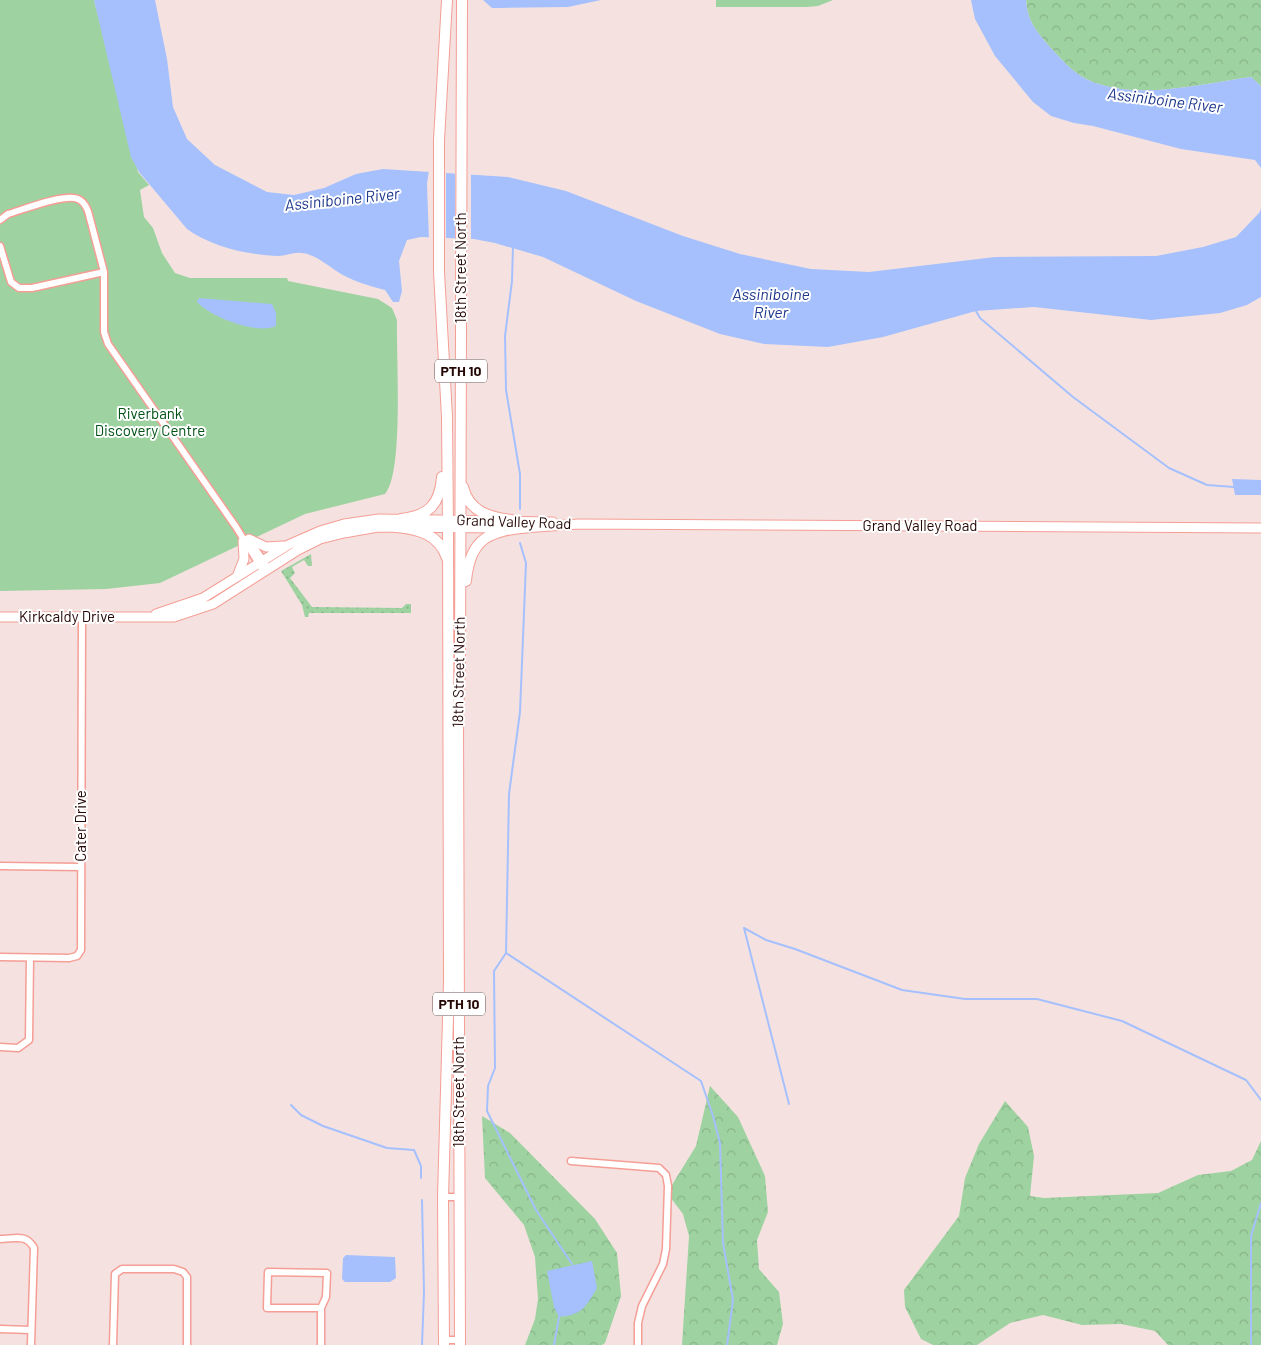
<svg xmlns="http://www.w3.org/2000/svg" width="1261" height="1345" font-family="Barlow,sans-serif">
<defs>
<pattern id="grass-dots" width="8" height="8" patternUnits="userSpaceOnUse" patternTransform="scale(1.25)"><rect width="8" height="8" fill="#9ed2a1"/><path d="M2 2h.1M6 6h.1" fill="none" stroke="#88b389" stroke-width="1.8" stroke-linecap="round"/></pattern>
<pattern id="forest-crowns" width="20" height="18" patternUnits="userSpaceOnUse" patternTransform="scale(1.25)"><rect width="20" height="18" fill="#9ed2a1"/><path d="M2 6a3 3 0 1 1 6 0M12 15a3 3 0 1 1 6 0" fill="none" stroke="#88b389"/></pattern>
</defs>
<rect width="100%" height="100%" fill="#f5e2e0"/>
<path fill="url(#grass-dots)" d="M311,554L312,566H308L304,560L292,567L295,573L290,578L312,607L402,608L406,604H411V613H309L308,617H305L302,605L281,571Z"/>
<path fill="url(#forest-crowns)" d="M1026,0H1261V86L1251,77C1200,84 1134,102 1086,79C1071,71 1060,58 1049,46C1036,31 1027,20 1026,0Z
M710,1086L738,1117L765,1176L768,1212L757,1240L759,1269L779,1292L783,1324L777,1345H682L689,1236L683,1214L667,1193L696,1146Z
M1005,1101L1028,1127L1034,1156L1030,1196L1044,1198L1158,1193L1198,1175L1231,1171L1252,1160L1261,1141V1345H1168L1155,1331L1121,1324L1082,1325L1043,1315L1010,1323L977,1345H933L921,1339L905,1307L904,1290L959,1216L965,1178L979,1144Z
M482,1116L510,1133L595,1219L617,1253L621,1296L605,1343L602,1345H525L535,1319L538,1299L535,1257L524,1225L485,1178Z"/>
<path fill="#9ed2a1" d="M0,0H94L138,172L149,185L140,190L144,217L153,228L162,253L175,273L190,278H287L288,281L378,299L392,308L397,320C396,354 404,473 385,494L305,514L160,583L106,589L0,591Z
M716,0H833L818,6L807,7H716Z"/>
<path fill="#a5c0fd" d="M94,0H155L167,59L173,107L187,139L215,165L267,192L294,195L324,188L356,174L383,169L508,177L566,191L683,236L740,254L811,269L869,272L995,257L1156,256L1203,247L1236,237L1259,213L1261,209V297L1247,305L1220,313L1151,320L1034,307L976,311L883,337L828,347L764,344L720,334L636,301L543,257L495,243L474,239L421,237L407,240L399,261L402,291L399,302H393L385,290C370,286 355,282 341,274C331,268 314,253 301,253C294,252 286,256 278,256C248,255 212,247 187,229L139,172L131,157Z
M483,0H601L568,7L498,8H492Z
M971,0H1026C1027,20 1036,31 1049,46C1060,58 1071,71 1086,79C1134,102 1200,84 1251,77L1261,86V168L1255,160L1181,149L1093,126L1074,123L1051,116L1033,102L995,56L975,19Z
M199,298L272,304L276,313V326C257,335 211,317 197,302Z
M1232,479L1261,480V495H1235Z
M346,1255L395,1257L396,1278L390,1282H345L342,1279L343,1258Z
M592,1261L597,1288C586,1307 582,1315 559,1317L554,1307L547,1271Z"/>
<path fill="#f5e2e0" d="M429,170L446,171V240H429L427,184Z
M455,171L471,172V241H455Z"/>
<g fill="none" stroke-linecap="round" stroke-linejoin="round">
<path stroke="#a5c0fd" stroke-width="2" d="M513,246L512,281L505,336L506,390L520,474V509
M976,311L980,318L1073,397L1169,468L1207,485L1234,487
M520,543L526,563L520,712L509,794L506,953L494,971L495,1068L488,1086L487,1111L536,1210L572,1264
M506,953L701,1081L713,1116L720,1143L723,1243L733,1300L727,1345
M789,1104L744,928L766,940L795,949L902,990L965,999H1037L1122,1021L1246,1080L1261,1100
M291,1105L301,1115L323,1126L387,1148L414,1150L421,1166V1178
M422,1200L424,1292L422,1345
M554,1345L559,1317
M1251,1345V1236L1261,1203"/>
<g stroke="#f59e95" stroke-width="9">
<path id="minor" d="M0,220L8,214C22,210 65,193 78,199C83,201 86,206 88,211L104,272V332L108,344L236,527L264,572
M0,246L11,282L19,288H32L104,272
M249,540L265,563
M0,866L81,867
M0,957L69,958L77,956L81,950L82,617
M0,1047L18,1048L29,1040L30,958
M571,1161L659,1168L666,1175L668,1186L666,1249L663,1264L642,1306L638,1323V1345
M443,1197H459
M0,1239C14,1239 26,1233 34,1248L31,1345
M0,1329L31,1330
M444,1340H460
M113,1345L115,1274L122,1269H174L183,1272L187,1277V1345
M321,1345V1308L326,1297L327,1273L268,1272L267,1308H321"/>
</g>
<g stroke="#f59e95" stroke-width="11">
<path id="secondary" d="M523,528L579,524L1261,528
M249,539L266,547L283,546
M237,577L244,559L243,541
M156,614L203,598L288,545L320,531L344,524L379,519L553,522
M0,617H174L213,604L298,550L320,539L344,533L378,527L508,528"/>
</g>
<g stroke="#f59e95" stroke-width="12">
<path id="primary" d="M463,487C469,512 489,517 511,520
M401,519C428,516 440,505 442,477
M396,527C418,529 439,534 447,558
M466,581C470,537 490,531 529,527
M444,1345L443,1197L449,982L448,528L447,417L439,272V140L447,0
M460,1345L458,718L460,664L462,0"/>
</g>
<use href="#minor" stroke="#fff" stroke-width="6"/>
<use href="#secondary" stroke="#fff" stroke-width="9"/>
<use href="#primary" stroke="#fff" stroke-width="10"/>
</g>
<g text-anchor="middle" stroke-width="4" stroke-linejoin="round" paint-order="stroke">
<g fill="#fff" stroke="#665150" stroke-width="1">
<rect x="435" y="359.5" width="52" height="23" rx="4"/>
<rect x="433" y="992.5" width="52" height="23" rx="4"/>
</g>
<g font-size="14" font-weight="bold" fill="#240605">
<text x="461" y="376">PTH 10</text>
<text x="459" y="1009">PTH 10</text>
</g>
<g font-size="15" fill="#240605" stroke="#fff">
<text transform="translate(461 268) rotate(-90)" y="5">18th Street North</text>
<text transform="translate(514 522) rotate(2)" y="5">Grand Valley Road</text>
<text x="920" y="531">Grand Valley Road</text>
<text x="67" y="622">Kirkcaldy Drive</text>
<text transform="translate(459 672) rotate(-89)" y="5">18th Street North</text>
<text transform="translate(81 826) rotate(-90)" y="5">Cater Drive</text>
<text transform="translate(459 1092) rotate(-90)" y="5">18th Street North</text>
</g>
<g font-size="15" fill="#005115" stroke="#fff">
<text x="150" y="419">Riverbank<tspan x="150" dy="17">Discovery Centre</tspan></text>
</g>
<g font-size="16" font-style="italic" fill="#1d378c" stroke="#fff">
<text transform="translate(1165 100) rotate(7)" y="6">Assiniboine River</text>
<text transform="translate(342 199) rotate(-6)" y="6">Assiniboine River</text>
<text x="771" y="300">Assiniboine<tspan x="771" dy="18">River</tspan></text>
</g>
</g>
</svg>
